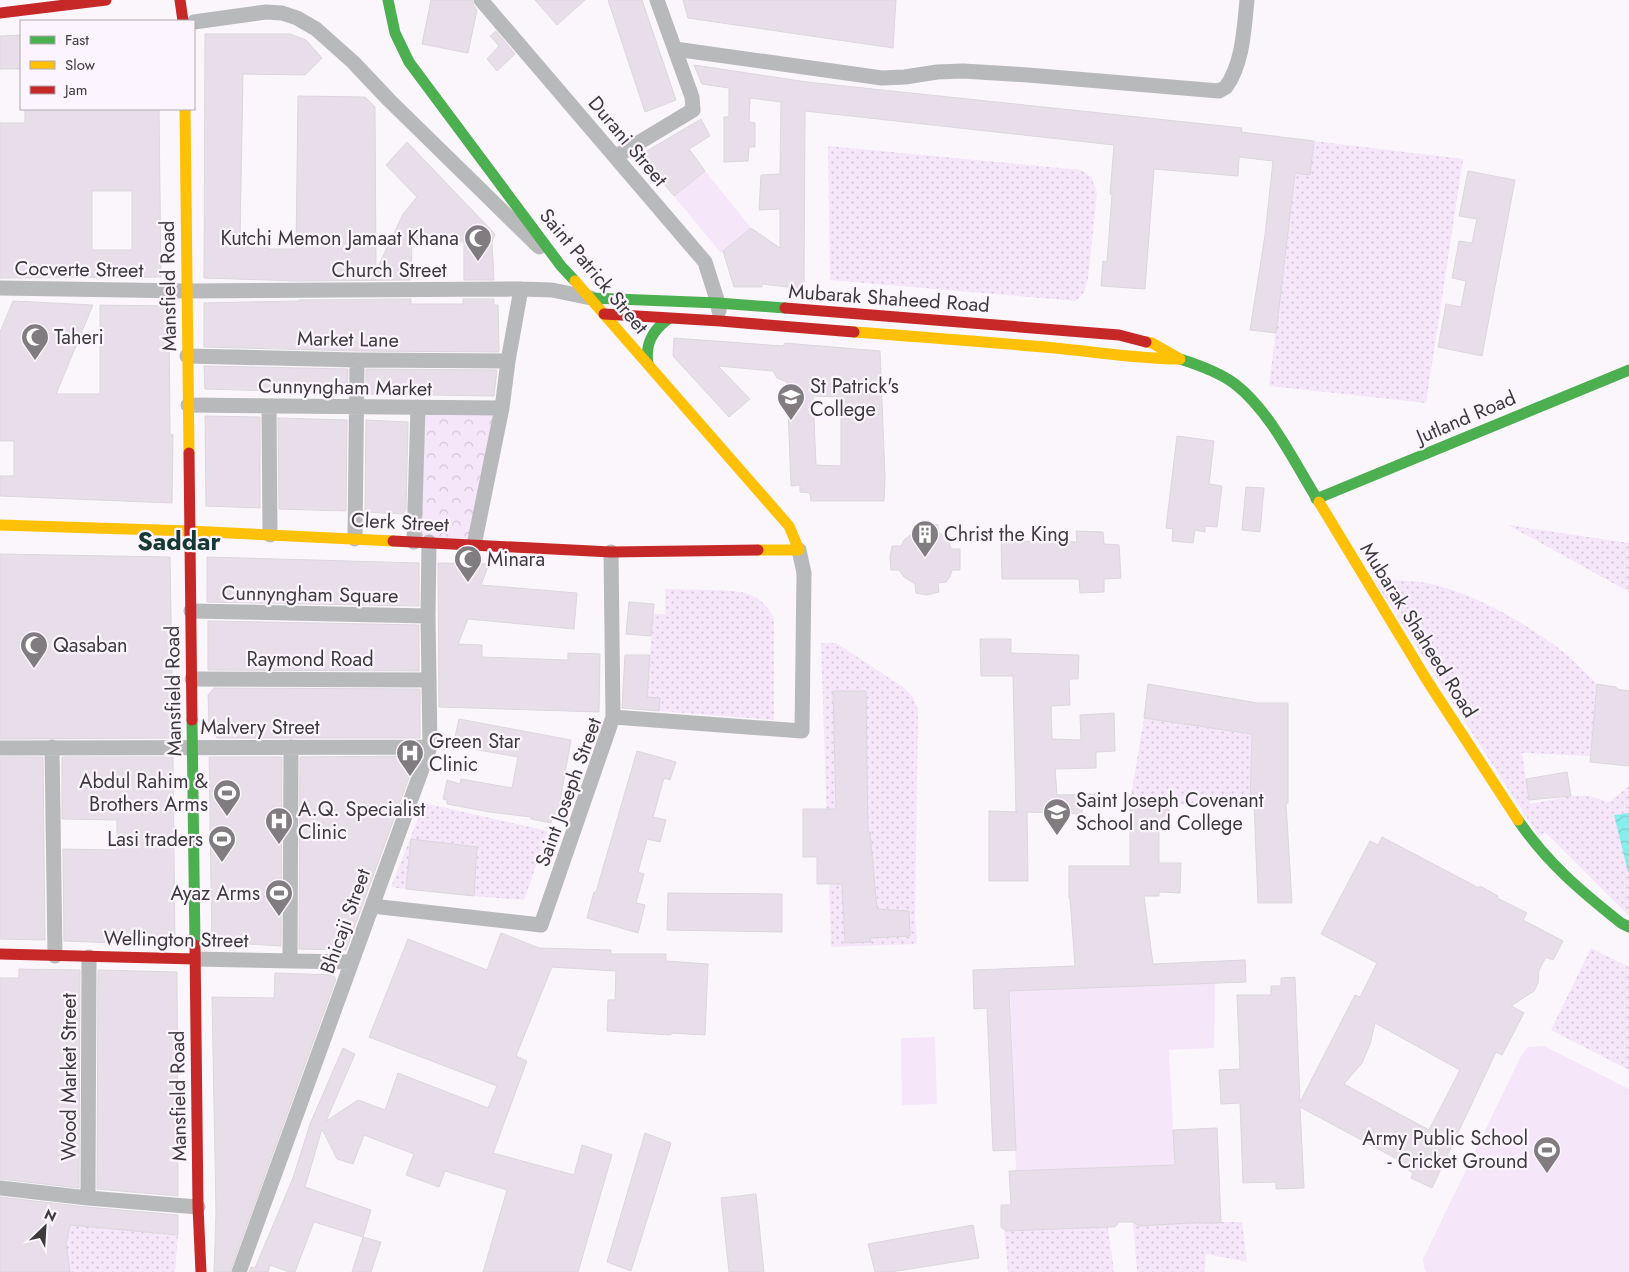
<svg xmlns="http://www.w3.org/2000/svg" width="1629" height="1272" font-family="Jost,sans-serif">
<defs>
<pattern id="grass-dots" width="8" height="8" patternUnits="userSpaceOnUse" patternTransform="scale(1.25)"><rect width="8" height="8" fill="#f5e6fa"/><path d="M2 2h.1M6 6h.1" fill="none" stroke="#d3c6d7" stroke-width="1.8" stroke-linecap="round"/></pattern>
<pattern id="park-crowns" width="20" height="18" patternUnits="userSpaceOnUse" patternTransform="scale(1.25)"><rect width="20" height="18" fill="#f5e6fa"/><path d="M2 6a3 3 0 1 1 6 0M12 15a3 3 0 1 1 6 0" fill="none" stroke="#d3c6d7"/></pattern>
<pattern id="water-waves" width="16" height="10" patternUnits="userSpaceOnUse" patternTransform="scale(1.25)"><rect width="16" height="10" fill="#88eeeb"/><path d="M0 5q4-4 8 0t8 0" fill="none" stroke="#76cdcb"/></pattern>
</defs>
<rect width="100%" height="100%" fill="#fbf6fc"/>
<path fill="url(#grass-dots)" d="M1314,141L1463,159L1426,403L1269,386L1295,173L1310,174Z
M828,146L1081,170L1091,177L1097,192L1088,279L1084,292L1076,301L830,280Z
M1508,525L1629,543V592Z
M1374,580C1395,580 1418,580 1439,586C1481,597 1526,624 1561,650C1574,660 1585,673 1597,684L1590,756L1522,753L1530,804L1571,796H1589L1609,802L1629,786V916L1545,832L1539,837Z
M665,589C680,589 695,590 709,590C739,591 758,589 774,618V720L659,711L660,698L647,697L653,614H665Z
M821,643H836L903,687L913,697L918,710L915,918L917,944L831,947Z
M1144,718L1252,734L1250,808L1130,802Z
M424,803L548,831L524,900L474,896L477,847L411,839L406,889L391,887Z
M1591,948L1629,967V1070L1551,1030Z
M1133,1222H1242L1247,1262L1206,1254L1205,1272H1137Z
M70,1225L178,1235L175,1272H70L66,1244Z
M1108,1227L1114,1272H1008L1004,1229Z"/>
<path fill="url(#park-crowns)" d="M418,407L502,408L474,545L414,542Z"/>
<path fill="#f5e6fa" d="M705,171L751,228L721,253L674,196Z
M1215,983L1214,1048L1169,1050L1175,1165L1016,1171L1010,991Z
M935,1037L937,1104L902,1105L901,1038Z
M1544,1046L1629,1089V1272H1426L1424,1268L1423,1259L1522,1054L1528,1047Z"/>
<path fill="url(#water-waves)" d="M1629,813V872H1628L1614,815Z"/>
<path fill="#e7deea" stroke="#dbd7dc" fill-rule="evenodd" d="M431,0H472L474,6L477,10L468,53L422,44Z
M535,0H585L557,25Z
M608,0H642L676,100L645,112Z
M683,0H896L893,48L688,18Z
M496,31L515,54L497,71L487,59L499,46L490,36Z
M205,34H290L306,40L322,58L305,75L243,74L240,238H268V249H296L298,96L365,97L375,107L376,271L403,214L417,197L386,165L407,142L495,234L492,242L494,280H464V242L412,241L411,280L298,281L204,278Z
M21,35V69H0V36Z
M694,65L807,82L1242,128L1241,132L1314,141L1310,175L1295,173L1276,333L1250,330L1265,235L1273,161L1239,157L1238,176L1154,169L1145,289L1101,286L1103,261L1107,262L1112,194H1110L1114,145L805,111L804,289L762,284V287H734L723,251L751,228L780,248V209L759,210L761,175L780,174L781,102L750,98L749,122L755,123V147H749L748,161L724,162V117H729V88L702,84Z
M25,109H159L161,277L0,278V123H25ZM92,191H132V250H92Z
M701,119L710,136L689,149L705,171L674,196L640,155Z
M1468,171L1515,180L1482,356L1438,347L1446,304L1461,307L1466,281L1452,278L1459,241L1472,243L1477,219L1459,216Z
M411,299V304H463V299H494V305H498L499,352L357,351L204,347V303L299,301V300Z
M13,301L93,305L56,394H100V305L161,306L165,307L169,315L170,434L173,435L172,503L0,496V476H14V441H0V332Z
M674,338L783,346L785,343L880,351L885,478L884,501H811L810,493L800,492V485L791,486L787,382L777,378L773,371L718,366L750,399L729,417L673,356ZM813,396L841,397V466L816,465Z
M204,366L348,369L347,393L205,389Z
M366,369L497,370L494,396L366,394Z
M205,416L260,417V508L206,506Z
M278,418L347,420L346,511L279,509Z
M366,420L408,422L406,510L403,514L365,512Z
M1177,436L1214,441L1209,484L1222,486L1217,527L1205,526V532L1195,530L1193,543L1172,541L1173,529L1166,528Z
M1246,487L1264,488L1260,532L1242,530Z
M927,523L938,525V531L949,542L951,549H960V570H952L950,577L946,582L938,583L939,592L927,595L916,593L915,584L904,577L899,570H891L890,557L892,546H901L904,540L914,532L916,524Z
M1076,531L1103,532L1104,544L1119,545L1121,578L1104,579V592L1080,593L1079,579H1002L1001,541L1077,542Z
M0,554L170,557L173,738L0,739Z
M207,557L419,563V606L207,602Z
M438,563L489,564L481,585L577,593L574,629L468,619L458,644L482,645V657L568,660V653L600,654L599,712L439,707Z
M629,602L654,604L651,636L626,634Z
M208,621L419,625V671L208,670Z
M980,639H1011V653L1079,655L1078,679H1069L1070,705L1051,706L1052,739L1081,740L1080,715L1114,713L1115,751L1096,752V768L1055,769L1057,795L1099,794L1101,808L1082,807V814L1027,812L1028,881H989V811L1018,812H1016L1013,676H981Z
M625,655H650L647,697L660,698L659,711L622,708Z
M1148,684L1257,703H1288V803H1286L1292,903H1258L1254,804H1250L1252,734L1144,718Z
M1597,684L1616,687L1617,689L1629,691V766L1590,762Z
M214,688L420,689V738H217L209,726L208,695Z
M833,691H866L868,832H870L877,909L909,911L910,936L870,938L871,942L845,943L842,884H817V857H803V809H836Z
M459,719L571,740L557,818L552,817L551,823L531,819V817L489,812L447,804V800L443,799L447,780L460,784L461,779L512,788L518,757L467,748V743L454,741Z
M637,751L676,762L670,780L664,778L653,817L666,820L660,842L647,839L638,872L644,874L636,903L645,905L638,933L587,918L594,892H596Z
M417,756L346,950L299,949L300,757Z
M0,757H43L45,940L0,939Z
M62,757H173L175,945L64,941L63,849L117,850V820L62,819Z
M209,757H282L281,946L248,944L212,946Z
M1567,772L1571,796L1529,800L1526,779Z
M1130,802L1169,804V827H1159V863H1181L1180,893L1159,892V896H1144L1153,964L1245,960L1246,982L1009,991L1016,1150L993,1151L987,1008L974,1009L973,970L1075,966L1070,898H1069V866H1130Z
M1382,837L1479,888L1480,886L1498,896L1497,898L1527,913L1523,920L1563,941L1553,960L1546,957L1539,970L1538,983L1534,991L1511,1006L1524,1013L1502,1055L1496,1052L1432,1188L1411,1178L1413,1173L1407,1169L1408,1165L1300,1107L1304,1188L1276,1189V1182L1243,1183L1240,1103L1221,1104L1219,1070L1240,1069L1237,995H1271V986H1281V978L1295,977L1300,1102L1355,995L1360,997L1377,963L1321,934L1370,841L1378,845ZM1375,1023L1460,1070L1429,1130L1344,1084L1362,1063L1370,1044Z
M411,839L477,847L474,896L406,889Z
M668,893L782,894V932L667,930Z
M501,933L539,948L611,950V954H666V961L708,964L705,1035L671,1033V1035L607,1031L608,1000H615L616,971L552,967L516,1056L527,1061L493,1153L574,1175L582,1145L612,1155L578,1272H483L507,1190L445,1171L439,1187L406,1175L414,1154L364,1135L353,1164L337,1159L322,1129L305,1187L371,1210L363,1237L314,1222L295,1272H289L270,1265L268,1272H249L251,1267L255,1268L293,1178L310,1124L343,1048L355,1054L326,1121L358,1100L385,1110L398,1073L488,1108L497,1086L369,1037L408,939L487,970Z
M19,969L80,970L79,1188L0,1179V978H19Z
M98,970L177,972L178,1196L97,1189Z
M275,973L333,975L336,979L230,1272H214L216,1212L212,997L274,998Z
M1217,1128L1221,1223H1190L1139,1226L1133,1222H1119L1115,1227H1108L1006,1231L1001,1227V1205H1011L1009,1171L1175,1165L1173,1130Z
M645,1133L671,1143L631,1271L607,1262Z
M756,1194L764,1272H729L721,1198Z
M0,1197L87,1207L178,1215V1235L70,1225L66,1244L70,1272H0Z
M973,1225L979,1258L891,1272H875L868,1244Z
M363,1237L381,1242L371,1272H352Z"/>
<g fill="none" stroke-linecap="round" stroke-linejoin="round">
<path stroke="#b8b9ba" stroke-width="15" d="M481,0L705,262L718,303L719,311
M194,22L266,12L282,13L297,18L316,29L353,62L389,100L539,247
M675,49L882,78L905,77L937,72L963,71L1028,75L1219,91L1226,87C1243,63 1244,29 1247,0
M615,157L693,110L692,97L657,0
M0,288L187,291L521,289L552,290L591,298
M187,356L357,360L508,361
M188,405L502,408
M269,406L270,535
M355,539L357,360
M414,542L418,407
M474,545L502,408L508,361L521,289
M611,552L613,717
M191,611L428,616
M192,679L428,680
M52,747L55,956
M0,748L430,747
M372,906L541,925L613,717L802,731L804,573L799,550
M195,959L351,962
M290,961L291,747
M0,1188L88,1198L198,1207
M88,1198L89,957
M239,1272L430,747L428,616L429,542"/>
<path stroke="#4caf50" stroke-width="11" d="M388,0L395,33L409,62L561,266L575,281
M591,298L718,303L785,308
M1180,359C1199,365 1219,372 1235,384C1271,412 1295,464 1319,502
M648,364C645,344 652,331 668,319
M1316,499L1629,370
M192,720L195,945
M1518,820C1546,862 1582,892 1621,923L1629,927"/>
<path stroke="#ffc107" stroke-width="11" d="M185,109L189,453
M575,281L789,526L799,550H758
M854,332C921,337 988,342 1055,348C1097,352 1138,359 1180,359L1152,343L1146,342
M1319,502L1428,682L1518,820
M0,525L190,531L393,541"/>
<path stroke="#c62828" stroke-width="11" d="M180,0L183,21
M0,13L106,0
M785,308L1119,335L1146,342
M604,314L720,321L854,332
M189,453L192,720
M393,541L611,552L758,550
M195,945L198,1207L201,1272
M0,954L195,959"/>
</g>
<defs>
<g id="mosque-pin" transform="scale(1.4375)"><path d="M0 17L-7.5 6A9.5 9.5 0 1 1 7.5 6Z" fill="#807c80" stroke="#fcf4fe"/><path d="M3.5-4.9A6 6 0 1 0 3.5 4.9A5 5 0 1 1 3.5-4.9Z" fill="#fff"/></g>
<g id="university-pin" transform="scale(1.4375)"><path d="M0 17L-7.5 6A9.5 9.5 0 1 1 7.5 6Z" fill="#807c80" stroke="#fcf4fe"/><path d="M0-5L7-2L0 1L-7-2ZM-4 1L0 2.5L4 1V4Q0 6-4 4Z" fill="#fff"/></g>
<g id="building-pin" transform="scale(1.4375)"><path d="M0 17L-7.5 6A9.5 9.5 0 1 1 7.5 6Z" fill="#807c80" stroke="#fcf4fe"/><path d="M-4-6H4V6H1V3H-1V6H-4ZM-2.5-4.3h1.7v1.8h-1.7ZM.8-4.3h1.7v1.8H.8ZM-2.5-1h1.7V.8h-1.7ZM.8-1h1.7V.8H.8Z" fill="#fff"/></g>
<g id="hospital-pin" transform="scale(1.4375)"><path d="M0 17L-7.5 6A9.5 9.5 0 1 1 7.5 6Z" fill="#807c80" stroke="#fcf4fe"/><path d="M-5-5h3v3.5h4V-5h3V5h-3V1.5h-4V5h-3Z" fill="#fff"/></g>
<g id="stadium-pin" transform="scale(1.4375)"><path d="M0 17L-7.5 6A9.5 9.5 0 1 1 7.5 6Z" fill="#807c80" stroke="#fcf4fe"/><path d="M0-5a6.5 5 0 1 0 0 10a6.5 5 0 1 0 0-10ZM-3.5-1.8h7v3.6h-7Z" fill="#fff"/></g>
</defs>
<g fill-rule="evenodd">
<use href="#mosque-pin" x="478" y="238"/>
<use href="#mosque-pin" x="35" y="337"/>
<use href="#university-pin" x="791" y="397"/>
<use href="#building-pin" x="925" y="534"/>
<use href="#mosque-pin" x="468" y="559"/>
<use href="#mosque-pin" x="34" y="645"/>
<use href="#hospital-pin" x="410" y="753"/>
<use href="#stadium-pin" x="227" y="793"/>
<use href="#university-pin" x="1057" y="812"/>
<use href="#hospital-pin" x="279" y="821"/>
<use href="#stadium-pin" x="222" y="839"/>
<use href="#stadium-pin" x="279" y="893"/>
<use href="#stadium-pin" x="1547" y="1150"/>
</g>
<g text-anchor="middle" stroke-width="4.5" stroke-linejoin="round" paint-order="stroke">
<g font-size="20" fill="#3d3a3e" stroke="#fcf4fe">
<text transform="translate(628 141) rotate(50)" y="7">Durani Street</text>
<text transform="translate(79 269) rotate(1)" y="7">Cocverte Street</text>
<text x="389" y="277">Church Street</text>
<text transform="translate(594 271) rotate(50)" y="7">Saint Patrick Street</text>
<text transform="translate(168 286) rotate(-91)" y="7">Mansfield Road</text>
<text transform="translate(889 298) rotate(4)" y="7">Mubarak Shaheed Road</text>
<text transform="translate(348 339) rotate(1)" y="7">Market Lane</text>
<text transform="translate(345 387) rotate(1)" y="7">Cunnyngham Market</text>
<text transform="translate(1466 417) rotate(-23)" y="7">Jutland Road</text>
<text transform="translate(400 522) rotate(3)" y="7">Clerk Street</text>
<text transform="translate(310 594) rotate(1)" y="7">Cunnyngham Square</text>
<text transform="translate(1419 630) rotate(58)" y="7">Mubarak Shaheed Road</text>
<text x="310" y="666">Raymond Road</text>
<text transform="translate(173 691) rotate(-91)" y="7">Mansfield Road</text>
<text x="260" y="734">Malvery Street</text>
<text transform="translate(568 792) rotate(-70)" y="7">Saint Joseph Street</text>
<text transform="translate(345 921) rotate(-70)" y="7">Bhicaji Street</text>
<text transform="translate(176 939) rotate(1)" y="7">Wellington Street</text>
<text transform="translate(69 1077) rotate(-90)" y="7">Wood Market Street</text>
<text transform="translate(178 1096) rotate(-91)" y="7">Mansfield Road</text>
</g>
<g font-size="20" fill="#3d3a3e" stroke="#fcf4fe" text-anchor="start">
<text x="459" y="245" text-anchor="end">Kutchi Memon Jamaat Khana</text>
<text x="54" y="344">Taheri</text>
<text x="810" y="393">St Patrick's<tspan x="810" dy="23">College</tspan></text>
<text x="944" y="541">Christ the King</text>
<text x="487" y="566">Minara</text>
<text x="53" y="652">Qasaban</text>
<text x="429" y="748">Green Star<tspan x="429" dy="23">Clinic</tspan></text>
<text x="208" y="788" text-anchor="end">Abdul Rahim &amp;<tspan x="208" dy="23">Brothers Arms</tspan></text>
<text x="1076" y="807">Saint Joseph Covenant<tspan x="1076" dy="23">School and College</tspan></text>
<text x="298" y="816">A.Q. Specialist<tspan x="298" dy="23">Clinic</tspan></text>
<text x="203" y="846" text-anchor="end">Lasi traders</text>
<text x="260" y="900" text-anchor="end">Ayaz Arms</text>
<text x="1528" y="1145" text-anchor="end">Army Public School<tspan x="1528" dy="23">- Cricket Ground</tspan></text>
</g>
<g font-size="25" font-weight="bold" fill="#163937" stroke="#fcf4fe">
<text x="179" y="550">Saddar</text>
</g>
</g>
<rect x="20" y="20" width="175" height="90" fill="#fcf4fe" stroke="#b0aab1"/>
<rect x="30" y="36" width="25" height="8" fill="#4caf50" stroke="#b0aab1"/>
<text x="65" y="45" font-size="15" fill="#3d3a3e">Fast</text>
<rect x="30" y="61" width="25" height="8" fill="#ffc107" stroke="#b0aab1"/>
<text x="65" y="70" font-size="15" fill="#3d3a3e">Slow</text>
<rect x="30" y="86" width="25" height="8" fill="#c62828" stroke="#b0aab1"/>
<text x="65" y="95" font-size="15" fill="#3d3a3e">Jam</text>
<g transform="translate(45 1227) rotate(25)" stroke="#fcf4fe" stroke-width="4" paint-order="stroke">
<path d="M0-4L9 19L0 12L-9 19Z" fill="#3d3a3e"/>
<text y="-8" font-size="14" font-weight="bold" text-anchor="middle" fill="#3d3a3e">N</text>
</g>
</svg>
